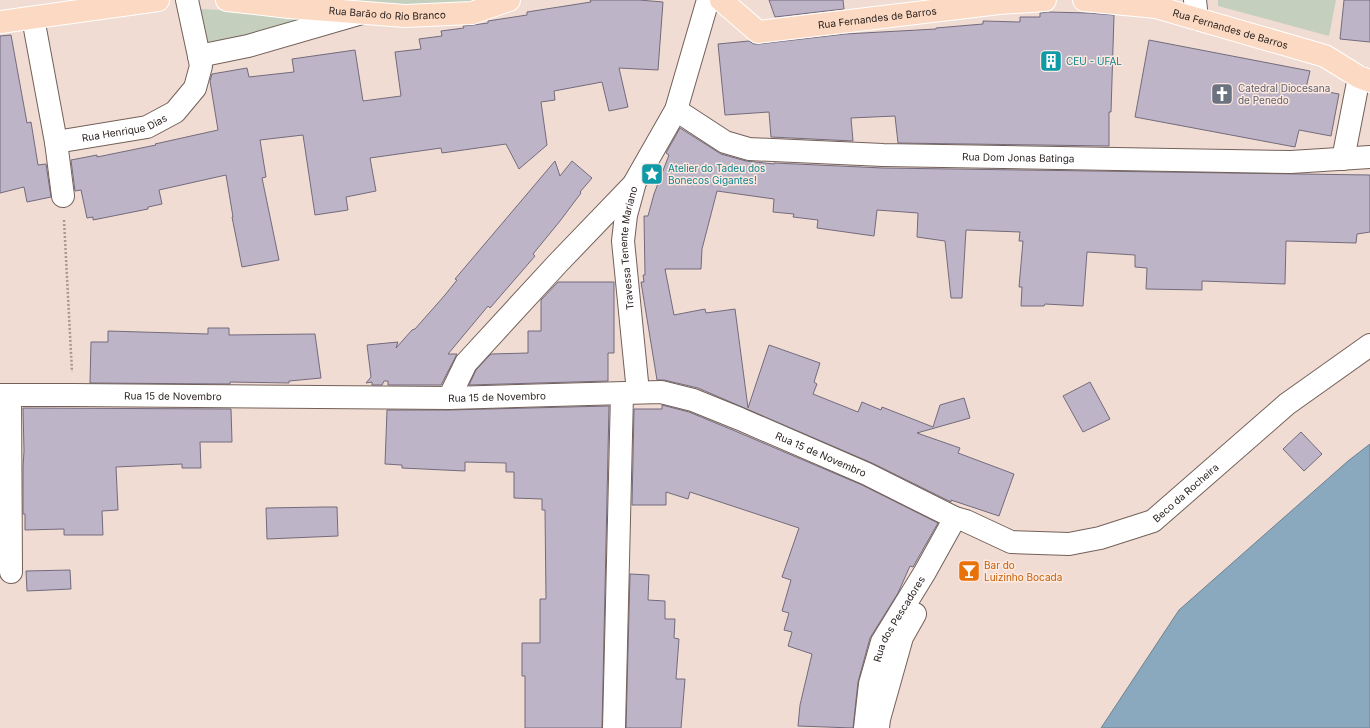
<svg xmlns="http://www.w3.org/2000/svg" width="1370" height="728" font-family="Inter,sans-serif">
<rect width="100%" height="100%" fill="#f1dcd3"/>
<path fill="#c4cfbd" d="M318,0H480L462,6L384,5Z
M1218,0H1336L1329,36L1218,6Z
M200,9L310,14L314,21L205,52Z"/>
<path fill="#8aa9be" stroke="#6e818f" d="M1370,444V728H1101L1179,610L1348,461Z"/>
<path fill="#bdb5c7" stroke="#736b7c" d="M590,0H639L663,2L658,70L619,68L628,107L609,111L602,82L554,91L555,100L541,102L547,145L519,169L506,144L442,153L441,148L370,158L376,191L346,197L348,210L315,215L303,135L260,140L266,177L262,178L279,260L242,267L232,217H233L226,175L159,190L162,204L148,207V209L93,220V217L87,218L81,190L75,191L71,160L97,155V157L156,145L155,144L218,130L210,81L212,74L247,68L249,77L294,72L292,59L355,50L363,101L401,96L395,52L421,49L419,39L442,36L441,31L464,28L463,26L473,25L488,23V21L527,15V12L591,2Z
M769,0H843L844,9L775,17Z
M1344,0H1370V42L1340,39Z
M1048,12L1088,13L1114,15L1111,112H1109V146L898,143L895,116L851,118L853,141L771,137L769,112L725,115L718,44L749,41L754,44H759L845,34L936,29V28L983,24V21L1020,22V17H1040V13Z
M11,35L27,123L31,122L38,165L46,164L51,197L27,202L24,187L0,193V36Z
M1149,40L1310,71L1306,88L1339,94L1331,136L1299,130L1295,147L1135,117Z
M680,128L721,154L746,161L774,164V163L883,168L1370,175V232L1357,234L1356,243L1286,241L1285,284L1202,281V290L1146,289L1147,268L1135,267V255L1087,252L1083,306L1045,304L1044,306H1021L1022,287H1019L1023,241H1019L1020,232L966,230L962,298H951L945,241L917,237L918,213L877,210L874,236L817,228L818,220L793,217L794,214L773,212L774,199L717,191L702,249L701,269H665L674,315L705,309L706,313L735,309L748,408L769,345L820,363L814,382L817,384L813,394L858,412L862,402L881,410L882,407L933,427L940,405L964,398L970,418L917,433L960,448L958,453L1014,474L999,516L951,500V502L872,463L698,388L664,380H657L641,282H644L643,275H645L644,216H648L654,194L669,155L666,153Z
M555,161L560,176L572,161L592,178L580,192L581,193L560,221L533,254L535,256L490,308L488,306L448,354H457L441,385H388V381H384L382,385H372V382L366,383L371,377L367,345L398,342L396,348L412,330L415,329L445,295L457,280L455,279Z
M558,282H614V353H608V381L469,385L476,370L491,354L528,353V331H541V300Z
M208,328H229V335L315,334L321,378L289,381V383L230,382V384L90,383L91,342H108V331L208,334Z
M1090,382L1110,419L1083,432L1063,396Z
M662,405L689,412L735,431L862,485L938,523L913,567L910,566L898,593L870,638L858,682L853,728L798,726L800,705L812,654L788,646L792,632L784,630L789,613L782,611L791,580L782,577L799,528L690,492L688,499L666,492V505H632L634,409H662Z
M609,406L602,728H525V676H522V643H540V599H546L545,510H542V499L514,498V472H506V463L465,462V471L402,468V465L385,464L387,410H449Z
M23,408L231,409L232,442H200L201,468H182V464L116,467L118,510L102,511L103,535H64V529L25,530V514H23V468L24,451Z
M1301,432L1322,454L1304,471L1283,449Z
M324,507H337L338,536L267,539L266,508Z
M70,570L71,589L27,591L26,571Z
M630,574L649,575L648,600L665,601V619H675L674,638L679,639L676,679H685L681,728H626Z"/>
<g fill="none" stroke-linecap="round" stroke-linejoin="round">
<g stroke="#736159" stroke-width="24">
<g id="minor">
<path d="M187,0L199,56L248,46L362,13"/>
<path d="M1195,0L1197,19"/>
<path d="M33,18L56,142L63,196"/>
<path id="s1" d="M676,110L725,142L749,149L883,155L1291,162L1370,157"/>
<path id="s2" d="M56,142L147,127L175,112L195,88L201,66L199,56"/>
<path d="M1343,159L1359,77"/>
<path id="s3" d="M638,392L623,241L626,215L635,182L676,110L708,0"/>
<path id="s4" d="M0,395H73L449,398L661,392L693,400L740,419L867,474L955,518L966,521L1011,542L1069,544L1100,538L1153,521L1287,404L1370,345"/>
<path d="M10,395L11,572"/>
<path d="M449,398L466,363L558,263L633,185"/>
<path d="M614,728L622,394"/>
<path id="s5" d="M865,728L870,684L882,642L925,572L955,518"/>
<path d="M878,728L879,719L902,637L915,614"/>
</g>
</g>
<g stroke="#fff" stroke-width="24">
<g id="major">
<path id="s6" d="M227,0L289,7L405,16L472,13L509,0"/>
<path id="s7" d="M721,0L758,32L999,3L1045,0"/>
<path id="s8" d="M1084,0L1156,7L1197,19L1325,56L1359,77L1370,81"/>
<path d="M0,22L158,0"/>
</g>
</g>
<path stroke="#a89891" stroke-width="2.5" stroke-dasharray="2 2" stroke-linecap="butt" d="M64,220L72,372"/>
<use href="#minor" stroke="#fff" stroke-width="22"/>
<use href="#major" stroke="#fcd9c2" stroke-width="22"/>
</g>
<defs>
<g id="building-square" transform="scale(1.15)"><rect x="-9" y="-9" width="18" height="18" rx="4" fill="#0f9aa8" stroke="#fee9e0"/><path d="M-4-6H4V6H1V3H-1V6H-4ZM-2.5-4.3h1.7v1.8h-1.7ZM.8-4.3h1.7v1.8H.8ZM-2.5-1h1.7V.8h-1.7ZM.8-1h1.7V.8H.8Z" fill="#fff"/></g>
<g id="church-square" transform="scale(1.15)"><rect x="-9" y="-9" width="18" height="18" rx="4" fill="#6b7280" stroke="#fee9e0"/><path d="M-1.2-6h2.4v3.5h3.3v2.4h-3.3V6h-2.4V-.1h-3.3v-2.4h3.3Z" fill="#fff"/></g>
<g id="sight-square" transform="scale(1.15)"><rect x="-9" y="-9" width="18" height="18" rx="4" fill="#0f9aa8" stroke="#fee9e0"/><path d="M0-6L1.8-2.2L6-1.7L2.9 1.2L3.7 5.4L0 3.3L-3.7 5.4L-2.9 1.2L-6-1.7L-1.8-2.2Z" fill="#fff"/></g>
<g id="bar-square" transform="scale(1.15)"><rect x="-9" y="-9" width="18" height="18" rx="4" fill="#e8710a" stroke="#fee9e0"/><path d="M-6-5H6L.8 .8V4.5H3.5V6h-7V4.5H-.8V.8Z" fill="#fff"/></g>
</defs>
<g fill-rule="evenodd">
<use href="#building-square" x="1051" y="61"/>
<use href="#church-square" x="1222" y="94"/>
<use href="#sight-square" x="652" y="174"/>
<use href="#bar-square" x="969" y="571"/>
</g>
<g text-anchor="middle" stroke-width="3" stroke-linejoin="round" paint-order="stroke">
<g font-size="10" fill="#2c2421" stroke="#fee9e0">
<text dy="4" stroke="none"><textPath href="#s6" startOffset="161">Rua Barão do Rio Branco</textPath></text>
<text dy="4" stroke="none"><textPath href="#s7" startOffset="169">Rua Fernandes de Barros</textPath></text>
<text dy="4" stroke="none"><textPath href="#s8" startOffset="150">Rua Fernandes de Barros</textPath></text>
<text dy="4" stroke="none"><textPath href="#s2" startOffset="70">Rua Henrique Dias</textPath></text>
<text dy="4" stroke="none"><textPath href="#s1" startOffset="353">Rua Dom Jonas Batinga</textPath></text>
<text dy="4" stroke="none"><textPath href="#s3" startOffset="145">Travessa Tenente Mariano</textPath></text>
<text dy="4" stroke="none"><textPath href="#s4" startOffset="173">Rua 15 de Novembro</textPath></text>
<text dy="4" stroke="none"><textPath href="#s4" startOffset="497">Rua 15 de Novembro</textPath></text>
<text dy="4" stroke="none"><textPath href="#s4" startOffset="833">Rua 15 de Novembro</textPath></text>
<text dy="4" stroke="none"><textPath href="#s4" startOffset="1231">Beco da Rocheira</textPath></text>
<text dy="4" stroke="none"><textPath href="#s5" startOffset="116">Rua dos Pescadores</textPath></text>
</g>
<g font-size="10" fill="#0d838f" stroke="#fee9e0" text-anchor="start">
<text x="1066" y="65">CEU - UFAL</text>
<text x="668" y="172">Atelier do Tadeu dos<tspan x="668" dy="12">Bonecos Gigantes!</tspan></text>
</g>
<g font-size="10" fill="#5b616d" stroke="#fee9e0" text-anchor="start">
<text x="1238" y="92">Catedral Diocesana<tspan x="1238" dy="12">de Penedo</tspan></text>
</g>
<g font-size="10" fill="#c56008" stroke="#fee9e0" text-anchor="start">
<text x="984" y="569">Bar do<tspan x="984" dy="12">Luizinho Bocada</tspan></text>
</g>
</g>
</svg>
